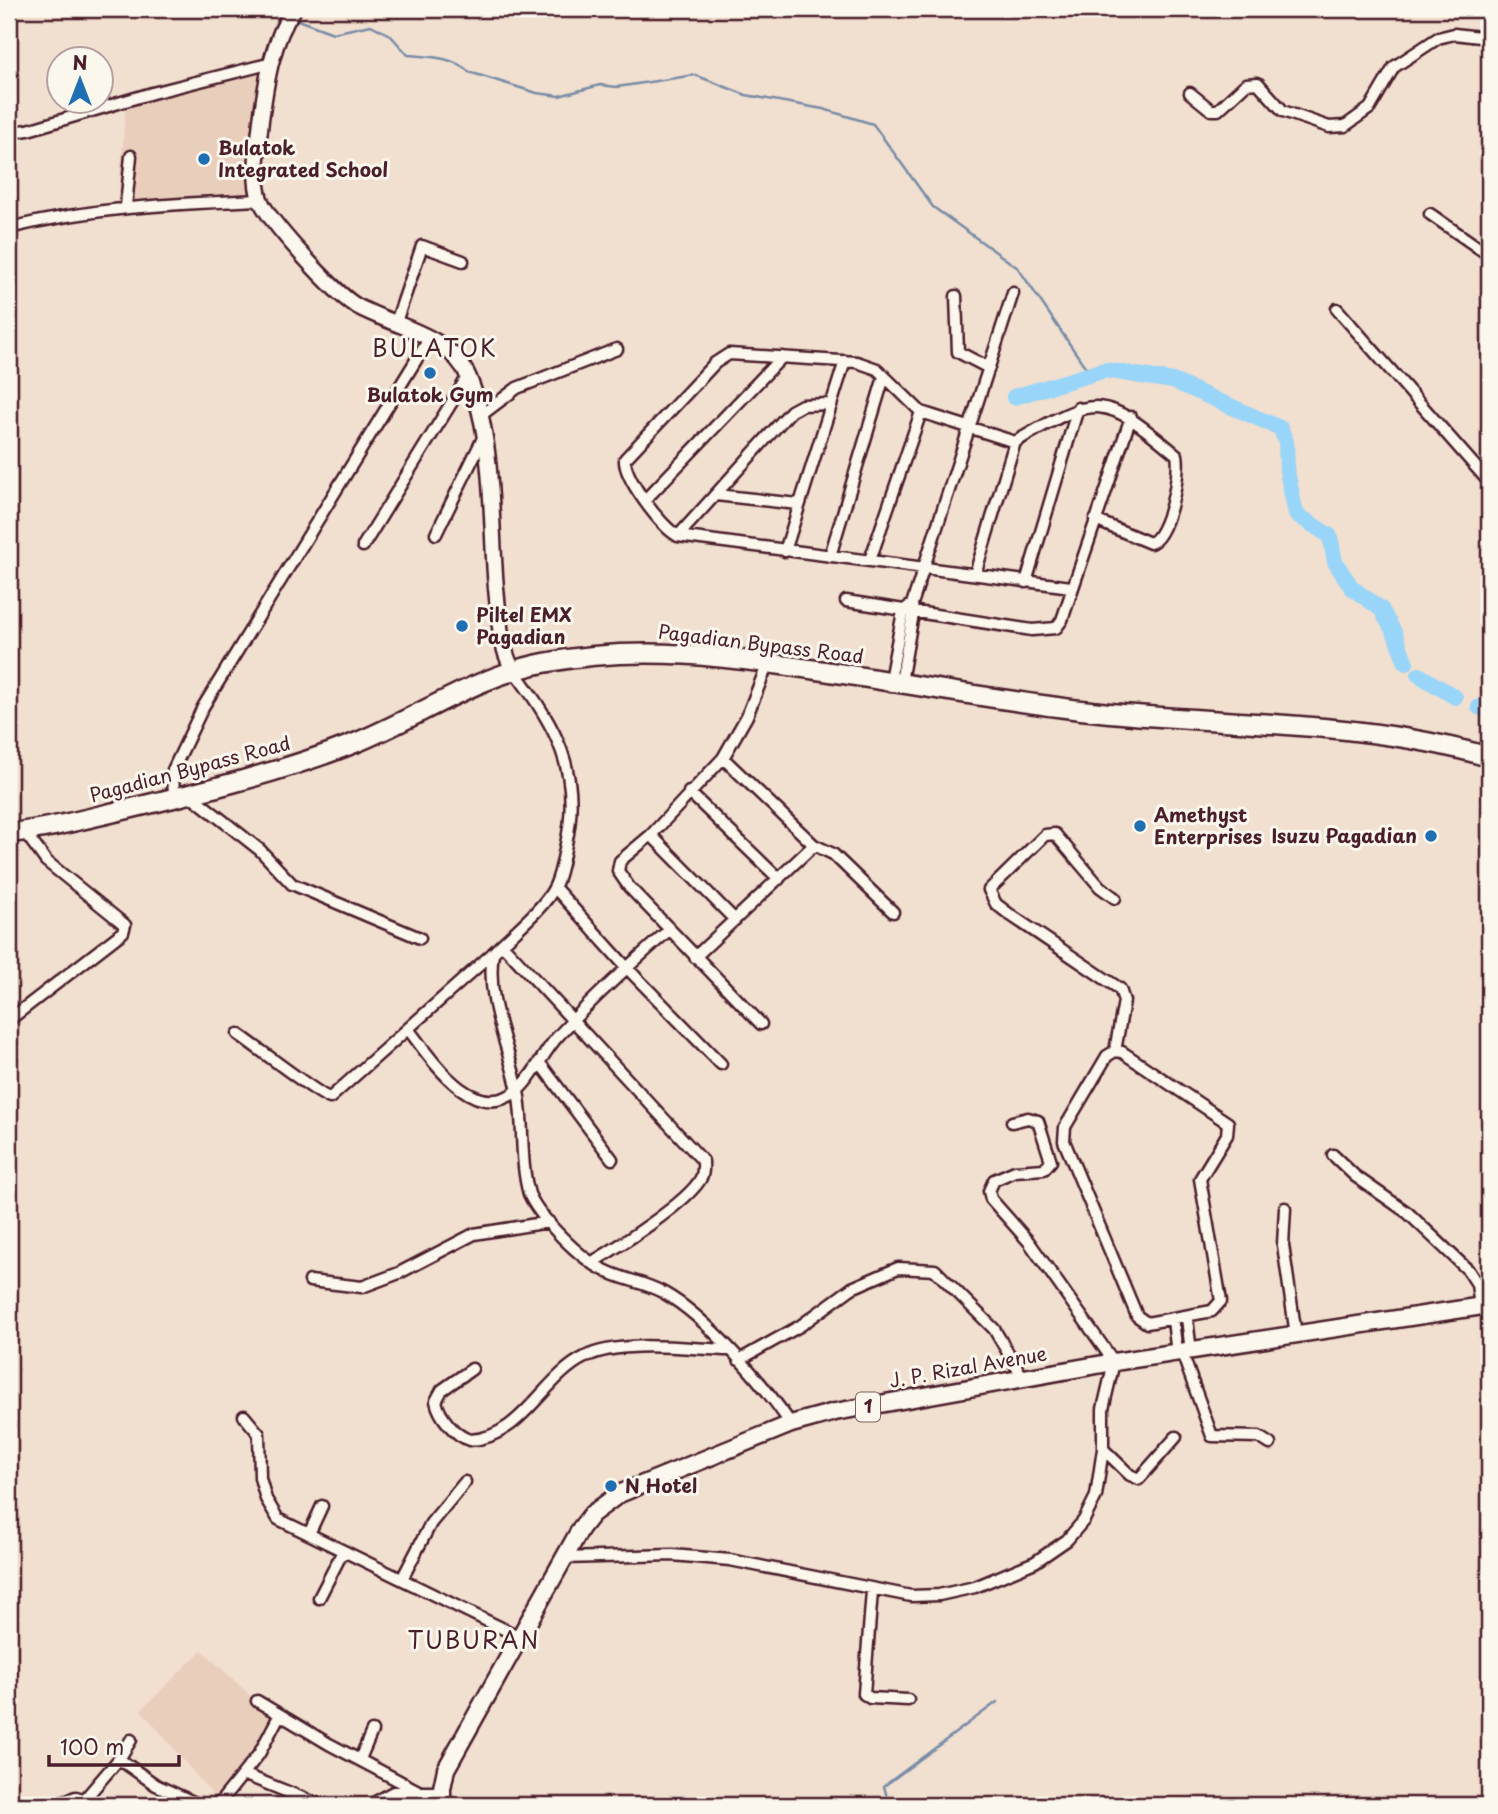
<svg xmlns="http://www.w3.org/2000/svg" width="1498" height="1814" font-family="'Playpen Sans',sans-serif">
<rect width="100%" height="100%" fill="#f1dfd0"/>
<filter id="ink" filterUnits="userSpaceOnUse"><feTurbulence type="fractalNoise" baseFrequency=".0143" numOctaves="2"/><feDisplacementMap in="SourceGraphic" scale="14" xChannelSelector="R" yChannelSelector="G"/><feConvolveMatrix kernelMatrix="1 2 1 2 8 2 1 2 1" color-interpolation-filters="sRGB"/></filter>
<g filter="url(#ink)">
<path fill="#eacebc" d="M262,67L252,193L118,203L126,103Z
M202,1650L275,1719L264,1743L218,1801L141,1710Z"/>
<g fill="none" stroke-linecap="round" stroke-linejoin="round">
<path stroke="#798ca6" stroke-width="2.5" d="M272,9L280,17
M295,19L333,33L371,25L390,35L408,55C430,57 452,56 469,72L537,93L559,96L600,85L617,87L695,75L746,95L823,109L873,124L933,207L1018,268L1090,374
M889,1805L884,1786L997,1702"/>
<path stroke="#98d5f8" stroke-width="16" d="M1014,397L1105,370L1173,381L1280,428L1286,441L1287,471L1296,514L1330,536L1335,562L1352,588L1381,609L1395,634L1406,663
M1419,675L1455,697
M1479,707L1489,711"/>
<g stroke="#4a1f2b" stroke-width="15">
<path id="street" d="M1190,93L1211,110H1218L1246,84L1258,83L1283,111L1329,127L1345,126L1370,108L1394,67L1438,38L1454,34L1489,38
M9,128L13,132L28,130L152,93L272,63
M126,206L131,156
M1430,214L1489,255
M9,228C95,207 171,204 260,200
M956,296L958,352L987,367
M1337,309L1489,482
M396,322L422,246L463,261
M480,416L517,388L617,349
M716,495L798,504
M646,499L782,357
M436,534L484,436
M678,536L791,411L802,405L829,404
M363,546L468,376
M785,551L845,361
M830,556L884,377
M870,560L921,412
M975,574L1015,442
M1026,582L1078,408
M1071,587L678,536C661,527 623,477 625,459L715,363L729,354L857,362L877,369L921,412L1015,442C1098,393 1104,394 1177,455C1181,473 1168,538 1150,543L1095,520
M846,601L1032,630L1056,628L1062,620L1131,417
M513,670C556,725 582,773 566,844C563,858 561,873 555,886C545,908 510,935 493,953C485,1003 511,1049 519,1097C524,1129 520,1162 529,1194C540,1218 579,1258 604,1270C623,1280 645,1282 664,1293C707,1317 763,1383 791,1424
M890,680L903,612L908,607
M901,682L913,614L912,604L1013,293
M689,792L779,879
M189,794L260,850L292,884L420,938
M174,798L173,770L203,707L429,339
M651,835L735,920
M814,845L833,854L893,912
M555,888L627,968L721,1064
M1115,898L1100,887L1055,834L1045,835L989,890L996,904L1009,914L1120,989L1124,1001L1115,1051L1107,1056L1065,1127L1064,1141L1137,1316L1147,1323L1212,1311L1221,1301L1200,1179L1227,1135L1228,1123L1122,1052L1115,1051
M502,944L703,1161C703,1167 704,1172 701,1178C689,1202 616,1248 591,1263
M695,957L814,845L723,758
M9,1020L123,932L125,925L46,861L24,831
M761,1024L629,887L618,871L620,861L651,835L723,758L747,716L768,663
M409,1030C431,1059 474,1126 518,1090C535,1075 544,1050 560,1034C594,997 632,963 669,930
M238,1034C254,1045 321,1097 330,1098L493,953
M539,1062L612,1159
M1333,1155L1355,1176L1408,1213L1468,1270L1477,1284L1480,1307
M1285,1208L1283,1245L1296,1335
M310,1281L362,1287L399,1273L474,1234L549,1222
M1187,1318L1191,1352
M1173,1320L1177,1354
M1182,1353L1212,1436L1259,1437L1270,1444
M739,1360L800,1326L852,1288L898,1268L935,1270L994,1329L1023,1378
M472,1369L442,1390L436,1401C439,1416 455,1436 470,1440C522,1438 543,1377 585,1357C621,1339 689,1349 729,1350
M244,1416L259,1434L260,1478L266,1499L278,1519L518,1636
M1103,1449L1130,1475L1139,1479L1176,1437
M309,1534L322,1506
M564,1558L672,1555L730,1560L911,1596L939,1595L975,1587L1035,1562L1067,1540L1084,1520L1096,1496L1103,1449V1409L1114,1362L1029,1242L991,1199L989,1191L994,1180L1015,1171L1044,1169L1051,1161L1038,1121L1028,1118L1012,1122
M402,1579L431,1523L465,1482
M872,1591L864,1694L870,1698L908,1700
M319,1598L343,1551
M257,1701L329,1744L422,1793
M119,1759L156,1785L200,1805
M360,1759L372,1731
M243,1774L320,1805
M84,1800L119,1759L131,1740
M218,1805L259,1754L279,1716"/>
</g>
<g stroke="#4a1f2b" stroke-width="19">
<path id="secondary" d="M294,9C272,40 266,83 261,120C259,143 252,176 260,199C267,220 336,294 355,305C393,327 450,333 469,378C495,442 490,520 496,588C499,616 499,645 513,670
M59,1805L76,1799L96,1805
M374,1805L394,1794H441"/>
</g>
<g stroke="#4a1f2b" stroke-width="21">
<path id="primary" d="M442,1805V1788L446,1769L581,1528L592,1514L619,1494L791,1424L835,1412L1114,1362L1489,1305"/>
</g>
<g stroke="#4a1f2b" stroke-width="23">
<path id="highway" d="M9,833C49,829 89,818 128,809C204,791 282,772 355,743C419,717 476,676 544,663C640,644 729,657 824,671C910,684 995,700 1081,710C1217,726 1356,718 1489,757"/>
</g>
<use href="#street" stroke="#fbf7ec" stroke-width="10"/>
<use href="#secondary" stroke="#fbf7ec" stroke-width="14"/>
<use href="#primary" stroke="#fbf7ec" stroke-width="16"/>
<use href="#highway" stroke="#fbf7ec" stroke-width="18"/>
</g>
</g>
<g fill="#1f6fb2" stroke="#fbf7ec" stroke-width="2.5">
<circle cx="204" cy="159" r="7"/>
<circle cx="430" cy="373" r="7"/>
<circle cx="462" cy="626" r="7"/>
<circle cx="1140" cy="826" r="7"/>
<circle cx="1431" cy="836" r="7"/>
<circle cx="611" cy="1486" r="7"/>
</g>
<g text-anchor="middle" stroke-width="6" stroke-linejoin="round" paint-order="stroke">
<rect fill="#fbf7ec" stroke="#7f6065" stroke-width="2" x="856" y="1392.5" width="24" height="29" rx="5"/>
<g font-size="18" font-weight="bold" fill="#4a1f2b">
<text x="868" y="1413">1</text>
</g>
<g font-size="19" font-weight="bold" fill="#4a1f2b" stroke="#fbf7ec" text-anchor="start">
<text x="218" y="155">Bulatok<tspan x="218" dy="22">Integrated School</tspan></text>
<text x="430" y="402" text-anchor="middle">Bulatok Gym</text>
<text x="476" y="622">Piltel EMX<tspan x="476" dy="22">Pagadian</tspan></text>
<text x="1154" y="822">Amethyst<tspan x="1154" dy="22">Enterprises</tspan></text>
<text x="1417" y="843" text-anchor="end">Isuzu Pagadian</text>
<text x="625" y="1493">N Hotel</text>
</g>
<g font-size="19" fill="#4a1f2b" stroke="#fbf7ec">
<text transform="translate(761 644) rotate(7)" y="7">Pagadian Bypass Road</text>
<text transform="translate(190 769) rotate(-15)" y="7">Pagadian Bypass Road</text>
<text transform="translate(968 1367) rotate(-10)" y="7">J. P. Rizal Avenue</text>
</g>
<g font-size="23" letter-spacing="2" fill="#4a1f2b" stroke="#fbf7ec">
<text x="435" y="357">BULATOK</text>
<text x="474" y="1649">TUBURAN</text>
</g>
</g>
<rect width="1498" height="1814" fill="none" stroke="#fbf7ec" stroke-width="35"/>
<rect x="18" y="18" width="1463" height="1779" fill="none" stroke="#4a1f2b" stroke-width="2.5" filter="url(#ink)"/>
<g transform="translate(80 80)"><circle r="33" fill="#fbf7ec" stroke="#b4a19f" stroke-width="2"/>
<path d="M0-5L12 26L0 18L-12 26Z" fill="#1f6fb2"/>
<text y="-10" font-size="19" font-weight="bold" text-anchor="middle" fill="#4a1f2b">N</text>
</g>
<path d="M49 1755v10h130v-10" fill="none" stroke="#4a1f2b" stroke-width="3.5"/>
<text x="60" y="1755" font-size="21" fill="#4a1f2b" stroke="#fbf7ec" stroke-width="5" paint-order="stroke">100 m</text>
</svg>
